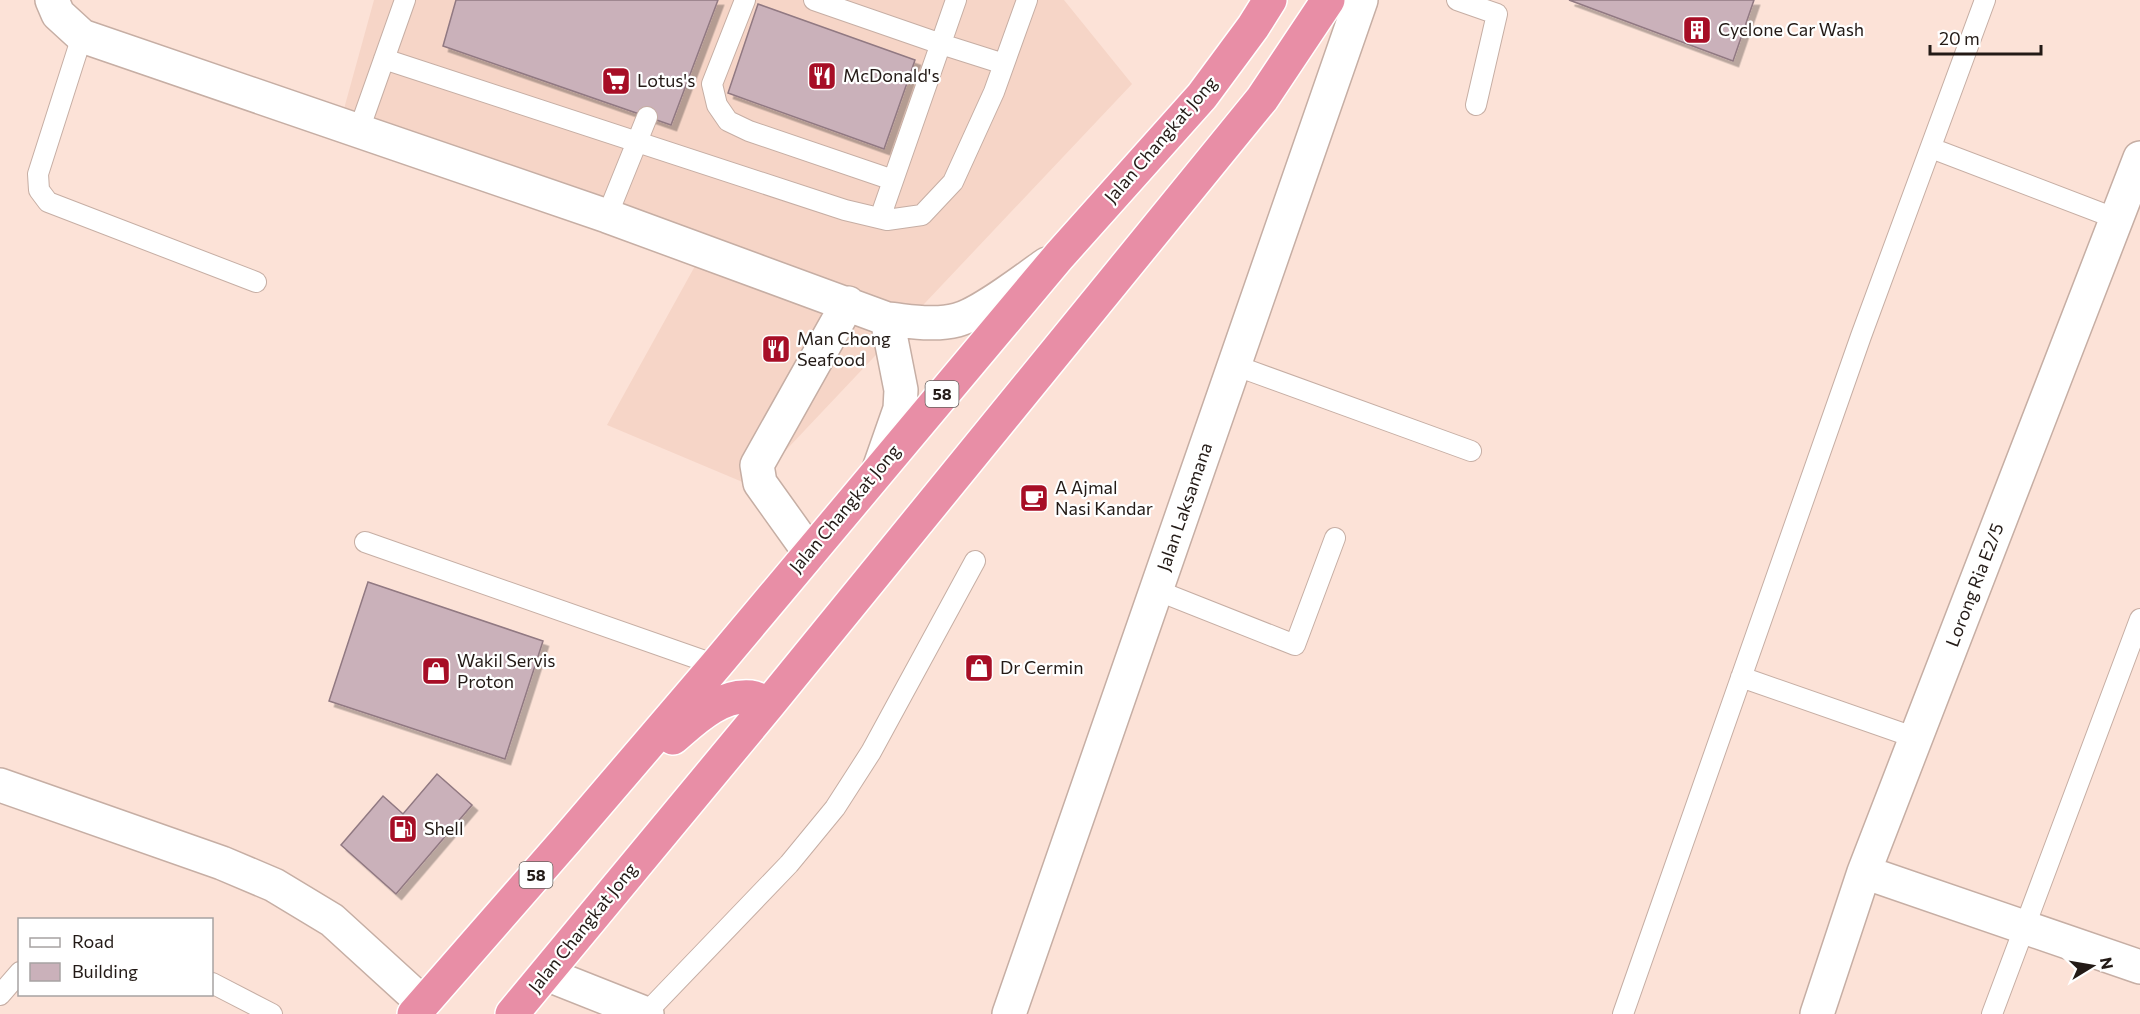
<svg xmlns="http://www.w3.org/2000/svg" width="2140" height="1014" font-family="Commissioner,sans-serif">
<defs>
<filter id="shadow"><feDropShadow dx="5.5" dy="5.5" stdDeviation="0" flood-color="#0004"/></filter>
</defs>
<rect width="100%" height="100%" fill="#fce2d7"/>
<path fill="#f6d5c7" d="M374,0H1064L1132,84L752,486L607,425L695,266L339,127Z"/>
<path fill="#cab1ba" stroke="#917982" stroke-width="1.5" filter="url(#shadow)" d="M456,0H718L671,125L443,46Z
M1569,0H1754L1733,61Z
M758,4L915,60L884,149L728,93Z
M368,582L543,641L505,759L329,701Z
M437,774L472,805L396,894L341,845L383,796L403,814Z"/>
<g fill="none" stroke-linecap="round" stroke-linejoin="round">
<g stroke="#c6aea4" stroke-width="22">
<path id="service" d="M745,0L712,84L717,105L728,121L749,131L893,180
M814,0L941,44L1004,64
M1457,0L1497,14L1476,105
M82,36L38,174L39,190L48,202L256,282
M384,59L845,210L887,220L922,215L953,182L994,92L1027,0
M359,130L405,0
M1931,148L2117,219
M607,216L647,117
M880,218L956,0
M1234,365L1471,451
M365,542L716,665
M1156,590L1295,645L1335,538
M1741,677L1916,738
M212,983L272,1014
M0,995L20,972
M646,1013L789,864L835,808L871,752L975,561
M1623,1014L1861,336L1985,0
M1992,1014L2140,619"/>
</g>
<g stroke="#c6aea4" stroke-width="36">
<path id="minor" d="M52,0L58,14L82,36L607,216L887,319C910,321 934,326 957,320C981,314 1025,279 1047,264
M879,469L900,409L901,390L887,319
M810,553L760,483L757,465L848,303
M0,785L222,863L274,885L332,920L423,1003
M1864,872L2140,967
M1817,1014L1864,872L2140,158"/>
</g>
<g stroke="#c6aea4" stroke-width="36">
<path id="tertiary" d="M546,974L647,1014
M1009,1014L1361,0"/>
</g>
<g stroke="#fff" stroke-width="36">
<path id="trunk" d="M673,738C694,720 720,694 751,697C757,698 763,701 769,704
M414,1014L567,839L716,665L1059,256L1202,96L1253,27L1270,0
M512,1014L769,704L1262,99L1328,0"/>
</g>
<use href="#service" stroke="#fff" stroke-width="20"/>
<use href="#minor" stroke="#fff" stroke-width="33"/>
<use href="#tertiary" stroke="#fff" stroke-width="33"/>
<use href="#trunk" stroke="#e88ea6" stroke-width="33"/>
</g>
<defs>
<g id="building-square" transform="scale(1.5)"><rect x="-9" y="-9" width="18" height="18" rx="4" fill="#a70e26" stroke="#fff"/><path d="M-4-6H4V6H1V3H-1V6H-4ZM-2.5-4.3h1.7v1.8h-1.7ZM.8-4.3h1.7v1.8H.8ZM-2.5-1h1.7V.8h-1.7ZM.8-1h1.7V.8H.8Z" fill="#fff"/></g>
<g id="restaurant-square" transform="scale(1.5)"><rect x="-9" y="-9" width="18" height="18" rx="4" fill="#a70e26" stroke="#fff"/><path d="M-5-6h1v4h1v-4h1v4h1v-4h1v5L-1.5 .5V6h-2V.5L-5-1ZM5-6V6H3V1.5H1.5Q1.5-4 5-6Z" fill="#fff"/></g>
<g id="supermarket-square" transform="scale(1.5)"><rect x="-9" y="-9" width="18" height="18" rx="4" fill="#a70e26" stroke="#fff"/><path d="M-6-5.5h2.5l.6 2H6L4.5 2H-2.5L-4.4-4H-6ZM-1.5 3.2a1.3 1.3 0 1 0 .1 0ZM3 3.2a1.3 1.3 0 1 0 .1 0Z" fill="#fff"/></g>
<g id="cafe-square" transform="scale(1.5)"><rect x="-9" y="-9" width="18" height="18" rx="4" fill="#a70e26" stroke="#fff"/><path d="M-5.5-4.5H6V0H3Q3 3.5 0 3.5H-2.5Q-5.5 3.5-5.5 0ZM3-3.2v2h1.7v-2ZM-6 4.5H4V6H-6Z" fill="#fff"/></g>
<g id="shop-square" transform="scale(1.5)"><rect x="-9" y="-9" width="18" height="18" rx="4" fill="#a70e26" stroke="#fff"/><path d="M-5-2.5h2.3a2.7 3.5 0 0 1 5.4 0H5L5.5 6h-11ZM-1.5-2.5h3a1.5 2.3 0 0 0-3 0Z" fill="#fff"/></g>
<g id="fuel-square" transform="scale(1.5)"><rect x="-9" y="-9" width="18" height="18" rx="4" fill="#a70e26" stroke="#fff"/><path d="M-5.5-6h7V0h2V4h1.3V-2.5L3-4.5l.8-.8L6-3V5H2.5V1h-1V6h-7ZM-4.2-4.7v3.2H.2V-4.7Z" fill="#fff"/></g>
</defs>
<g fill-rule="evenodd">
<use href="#building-square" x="1697" y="30"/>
<use href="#restaurant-square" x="822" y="76"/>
<use href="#supermarket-square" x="616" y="81"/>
<use href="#restaurant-square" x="776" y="349"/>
<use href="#cafe-square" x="1034" y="498"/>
<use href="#shop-square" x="979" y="668"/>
<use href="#shop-square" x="436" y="671"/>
<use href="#fuel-square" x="403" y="829"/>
</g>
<g text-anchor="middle" stroke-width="4.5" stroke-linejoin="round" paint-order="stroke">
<g fill="#fff" stroke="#655f5c" stroke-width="1.5">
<rect x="925.5" y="381" width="33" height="26" rx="4.5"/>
<rect x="519.5" y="862" width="33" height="26" rx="4.5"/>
</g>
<g font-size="16" font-weight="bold" fill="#231a16">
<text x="942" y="400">58</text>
<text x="536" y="881">58</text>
</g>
<g font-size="18" fill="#231a16" stroke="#fff" text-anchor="start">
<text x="1718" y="36">Cyclone Car Wash</text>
<text x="843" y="82">McDonald's</text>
<text x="637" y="87">Lotus's</text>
<text x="797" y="345">Man Chong<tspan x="797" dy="21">Seafood</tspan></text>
<text x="1055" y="494">A Ajmal<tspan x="1055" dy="21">Nasi Kandar</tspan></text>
<text x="457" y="667">Wakil Servis<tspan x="457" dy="21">Proton</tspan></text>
<text x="1000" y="674">Dr Cermin</text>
<text x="424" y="835">Shell</text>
</g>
<g font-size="18" fill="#231a16" stroke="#fff">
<text transform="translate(1161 140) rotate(-49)" y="6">Jalan Changkat Jong</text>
<text transform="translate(1185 507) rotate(-71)" y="6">Jalan Laksamana</text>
<text transform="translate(845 509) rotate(-50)" y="6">Jalan Changkat Jong</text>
<text transform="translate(1975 585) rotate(-69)" y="6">Lorong Ria E2/5</text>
<text transform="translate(583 928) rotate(-51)" y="6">Jalan Changkat Jong</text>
</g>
</g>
<rect x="18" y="918" width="195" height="78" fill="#ffffff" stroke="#a7a3a2" stroke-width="1.5"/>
<rect x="30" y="938" width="30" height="9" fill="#ffffff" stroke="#a7a3a2" stroke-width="1.5"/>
<text x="72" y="948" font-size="18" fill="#231a16">Road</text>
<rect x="30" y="963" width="30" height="18" fill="#cab1ba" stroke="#a7a3a2" stroke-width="1.5"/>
<text x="72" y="978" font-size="18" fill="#231a16">Building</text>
<g transform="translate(2092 966) rotate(79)" stroke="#ffffff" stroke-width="4.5" paint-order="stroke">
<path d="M0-4.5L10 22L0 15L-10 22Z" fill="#231a16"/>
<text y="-9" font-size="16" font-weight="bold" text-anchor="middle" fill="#231a16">N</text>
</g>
<path d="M1930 45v9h111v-9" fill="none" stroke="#231a16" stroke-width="3"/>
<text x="1939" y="45" font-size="18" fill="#231a16" stroke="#ffffff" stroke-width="4.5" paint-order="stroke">20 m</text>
</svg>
